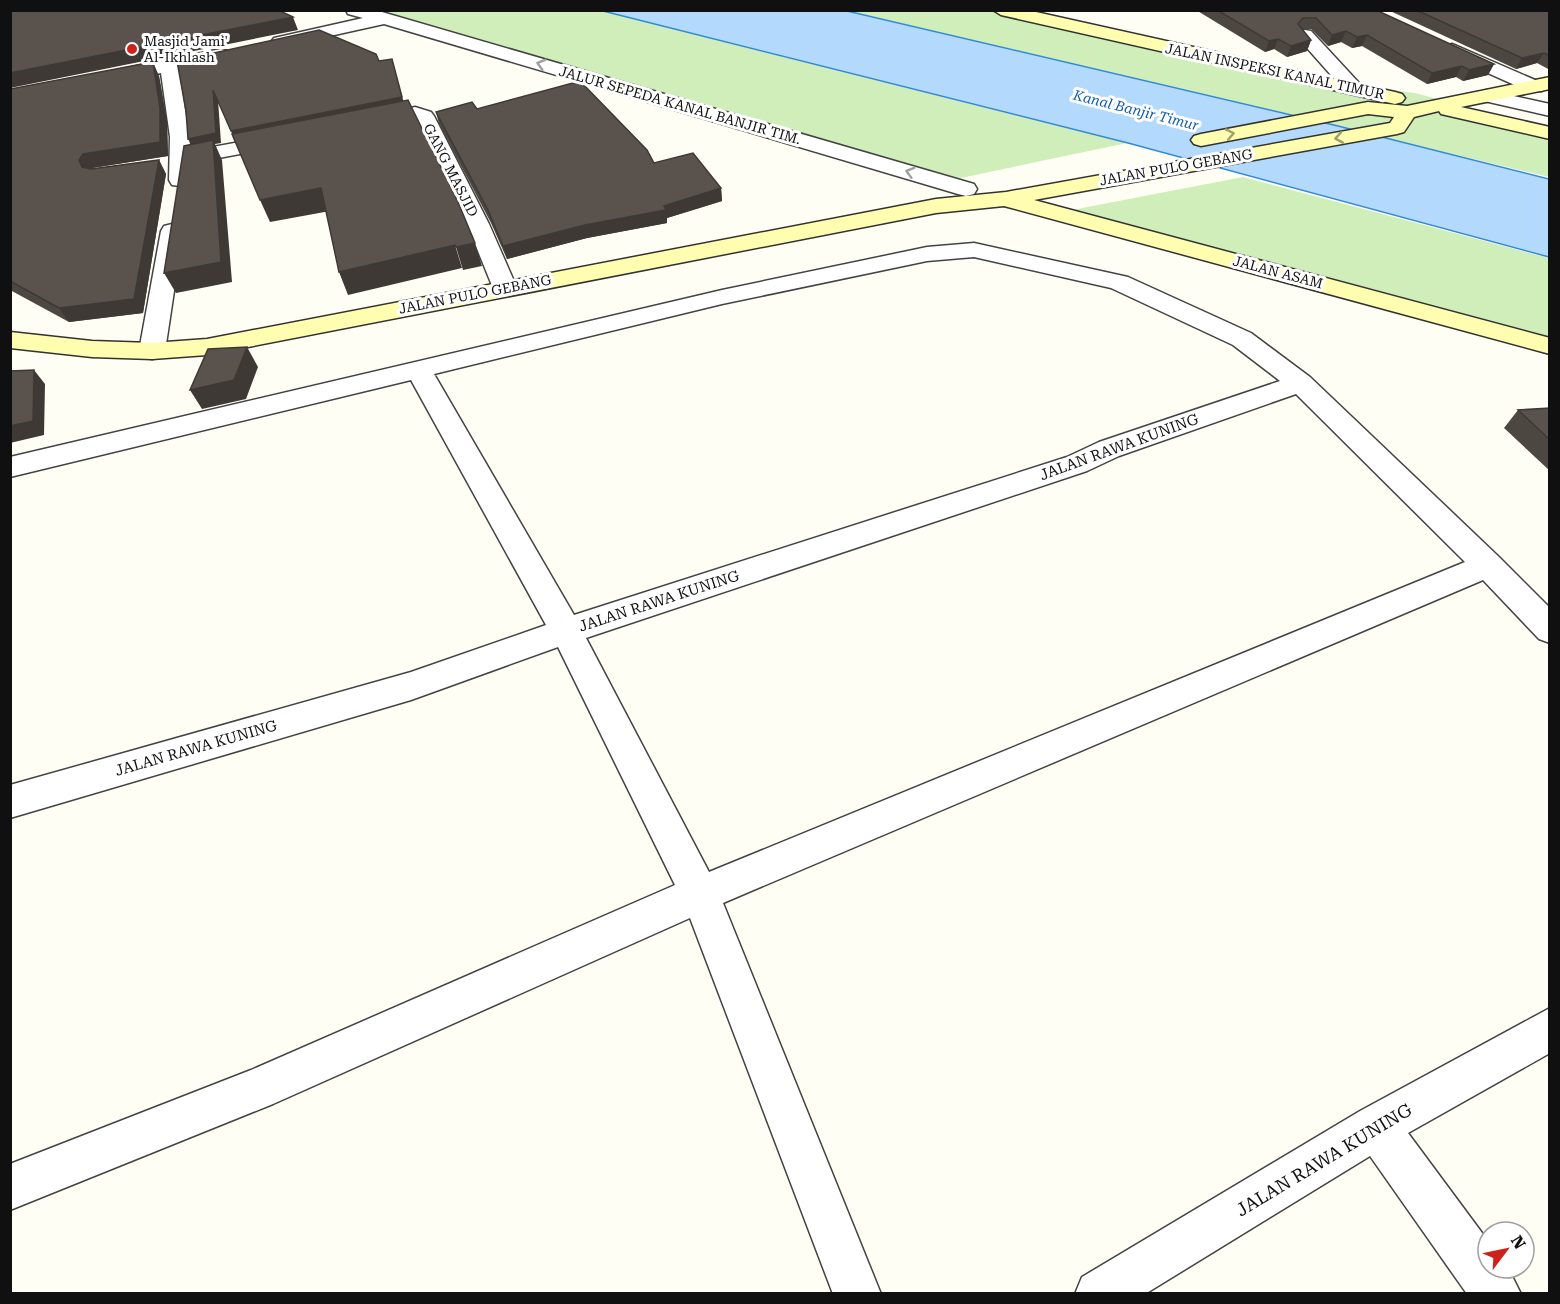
<svg xmlns="http://www.w3.org/2000/svg" width="1560" height="1304" font-family="'Roboto Serif',serif">
<rect width="100%" height="100%" fill="#fffef4"/>
<path fill="#d0eeb9" d="M354,11H602L1127,143L956,179Z
M849,11H1000L1336,83L1415,93L1549,128V177Z
M1243,177L1549,258V346L1370,297L1072,210Z"/>
<path fill="#b3dafc" stroke="#3389d9" stroke-width="1.5" d="M603,11H847L1338,126L1549,179V257L1128,143Z"/>
<g fill="none" stroke-linecap="round" stroke-linejoin="round">
<g stroke="#434343" stroke-width="3">
<path id="street" d="M346,10H375L974,184L977,189L974,194L966,196L958,194L384,24L280,47L274,46L271,42L274,38L363,18L348,14Z
M1305,30L1311,31L1360,84L1363,88L1360,92H1346L1299,39L1296,35L1299,31Z
M1452,44L1542,83L1545,87L1542,91H1528L1445,54L1443,50L1445,46Z
M221,49L228,51L230,55L228,59L179,69L191,151L283,134L290,136L293,140L290,144L283,146L192,163L191,180L188,185L180,186L172,185L169,180L170,137L161,73L113,83L106,81L103,77L106,73L113,71Z
M1487,90L1550,104V116L1480,100L1477,96L1480,92Z
M415,107L431,112L434,116L489,224L517,288L514,293L505,295L496,293L493,288L467,224L416,120L371,129L364,127L361,123L364,119Z
M172,224L180,226L183,231L165,351L161,357L152,359L143,357L139,351L161,231L164,226Z
M974,243L1128,277L1251,333L1310,377L1499,557L1550,608V643L1539,639L1483,580L723,903L881,1294H833L690,918L273,1104L10,1210V1164L251,1070L675,885L558,647L411,700L10,818V785L411,672L546,625L411,380L10,477V457L722,290L927,247ZM974,257L1111,288L1233,345L1280,381L1099,442L1067,457L574,615L434,374L722,304L927,261ZM1296,394L1465,562L709,872L586,638L1087,471L1119,456Z
M1550,1008V1053L1408,1133L1488,1241V1268H1508L1521,1294H1467L1370,1156L1145,1294H1075L1082,1277L1360,1111Z"/>
</g>
<g stroke="#323232" stroke-width="3">
<path id="secondary" d="M993,10H1027L1395,92L1402,94L1405,98L1402,102L1395,104L1001,15Z
M1550,77V89L1461,107L1550,127V139L1441,114L1439,111L1414,117L1404,132L1397,134L1034,200L1550,338V354L1004,206L936,213L207,355L152,359L92,357L10,348V332L92,341L152,343L207,339L936,199L1006,192L1390,123L1394,117L1368,114L1201,146L1194,144L1191,140L1194,136L1201,134L1368,102L1407,106Z"/>
</g>
<use href="#street" fill="#fff" fill-rule="evenodd"/>
<use href="#secondary" fill="#fffdaf" fill-rule="evenodd"/>
</g>
<path fill="#4d4741" d="M1196,10H1376L1494,64L1488,75L1463,81L1456,77L1427,84L1362,46L1352,48L1341,42L1328,46L1311,29H1302L1311,40L1307,51L1287,57L1274,49L1265,52Z
M1388,10H1550V70L1537,63L1516,69Z
M159,76L167,121L168,156L92,168L91,169L159,160L166,174L143,313L69,322L10,290V89Z
M436,112L654,163L721,188L722,201L667,218V223L587,238L507,259L491,223L439,124Z
M1550,408V471L1504,428L1518,410Z"/>
<path fill="#3f3935" d="M293,17L298,30L10,88V73Z
M1346,31L1341,42L1328,46L1332,35Z
M1367,35L1362,46L1352,48L1357,37Z
M1278,39L1274,49L1265,52L1269,41Z
M1311,40L1307,51L1287,57L1291,46Z
M1544,53L1537,63L1516,69L1522,58Z
M392,59L405,107L235,141L231,131Z
M153,62L159,76L167,121L168,156L92,168L87,174L82,167L79,160Z
M1494,64L1488,75L1463,81L1469,70Z
M1462,66L1456,77L1427,84L1432,73Z
M213,90L218,100L221,143L215,144L222,160L232,282L176,293L164,273L193,148L188,139Z
M159,160L166,174L143,313L69,322L59,308Z
M321,188L330,211L270,222L260,200Z
M721,188L722,201L667,218V223L587,238L507,259L503,246L664,206Z
M475,243L482,266L463,270L456,247Z
M455,245L462,268L348,295L339,272Z
M247,347L258,367L246,399L202,409L190,390Z
M34,370L45,384L44,435L10,443V426Z"/>
<path fill="#5a524c" stroke="#3f3935" stroke-width="1.5" d="M10,10H278L293,17L10,73Z
M1217,10H1376L1494,64L1469,70L1462,66L1432,73L1367,35L1357,37L1346,31L1332,35L1316,18H1303L1298,24L1311,40L1291,46L1278,39L1269,41Z
M1416,10H1550V56L1544,53L1522,58Z
M319,30L376,54L379,61L392,59L402,97L231,131L213,90L216,133L188,139L186,111L177,61Z
M153,62L160,108V142L83,154L79,160L82,167L91,169L159,160L134,299L59,308L10,281V89Z
M580,81L647,150L654,163L693,153L721,188L664,206L666,210L585,225L503,246L488,210L436,112L472,102L477,109Z
M408,100L458,202L475,243L456,247L455,245L339,272L321,188L260,200L232,134Z
M213,140L221,262L164,273L184,146Z
M247,347L234,380L190,390L208,349Z
M34,370L33,421L10,426V371Z
M1550,408V440L1518,410Z"/>
<defs><path id="oneway-chevron" d="M-2-3.5L2.5 0L-2 3.5" fill="none" stroke-width="1.6" stroke-linecap="round" stroke-linejoin="round" transform="scale(1.5)"/></defs>
<g stroke="#9f9f9f">
<use href="#oneway-chevron" transform="translate(541 64) rotate(-164)"/>
<use href="#oneway-chevron" transform="translate(910 172) rotate(-164)"/>
</g>
<g stroke="#9f9e6f">
<use href="#oneway-chevron" transform="translate(1230 134) rotate(-11)"/>
<use href="#oneway-chevron" transform="translate(1339 138) rotate(170)"/>
</g>
<circle fill="#cf211a" stroke="#fff" stroke-width="2" cx="132" cy="49" r="6"/>
<g text-anchor="middle" stroke-width="6" stroke-linejoin="round" paint-order="stroke">
<g font-size="14" fill="#101010" stroke="#fff" text-anchor="start">
<text x="144" y="46">Masjid Jami'<tspan x="144" dy="16">Al-Ikhlash</tspan></text>
</g>
<g font-size="14" fill="#101010" stroke="#fff">
<text transform="translate(1275 71) rotate(12)" y="5">JALAN INSPEKSI KANAL TIMUR</text>
<text transform="translate(680 105) rotate(16)" y="5">JALUR SEPEDA KANAL BANJIR TIM.</text>
<text transform="translate(1176 167) rotate(-10)" y="5">JALAN PULO GEBANG</text>
<text transform="translate(451 170) rotate(63)" y="5">GANG MASJID</text>
<text transform="translate(1278 272) rotate(15)" y="5">JALAN ASAM</text>
<text transform="translate(475 294) rotate(-11)" y="5">JALAN PULO GEBANG</text>
</g>
<g font-size="14" font-style="italic" fill="#0c5baf" stroke="#fff">
<text transform="translate(1136 110) rotate(14)" y="5">Kanal Banjir Timur</text>
</g>
<g font-size="15" fill="#101010" stroke="#fff">
<text transform="translate(1119 447) rotate(-20)" y="5">JALAN RAWA KUNING</text>
<text transform="translate(659 601) rotate(-18)" y="5">JALAN RAWA KUNING</text>
<text transform="translate(196 748) rotate(-16)" y="5">JALAN RAWA KUNING</text>
</g>
<g font-size="18" fill="#101010" stroke="#fff">
<text transform="translate(1324 1160) rotate(-31)" y="6">JALAN RAWA KUNING</text>
</g>
</g>
<rect width="1560" height="1304" fill="none" stroke="#101010" stroke-width="24"/>
<g transform="translate(1506 1250) rotate(58)"><circle r="28" fill="#ffffff" stroke="#9f9f9f" stroke-width="1.5"/>
<path d="M0-4.5L10 22L0 15L-10 22Z" fill="#cf211a"/>
<text y="-9" font-size="16" font-weight="bold" text-anchor="middle" fill="#101010">N</text>
</g>
</svg>
